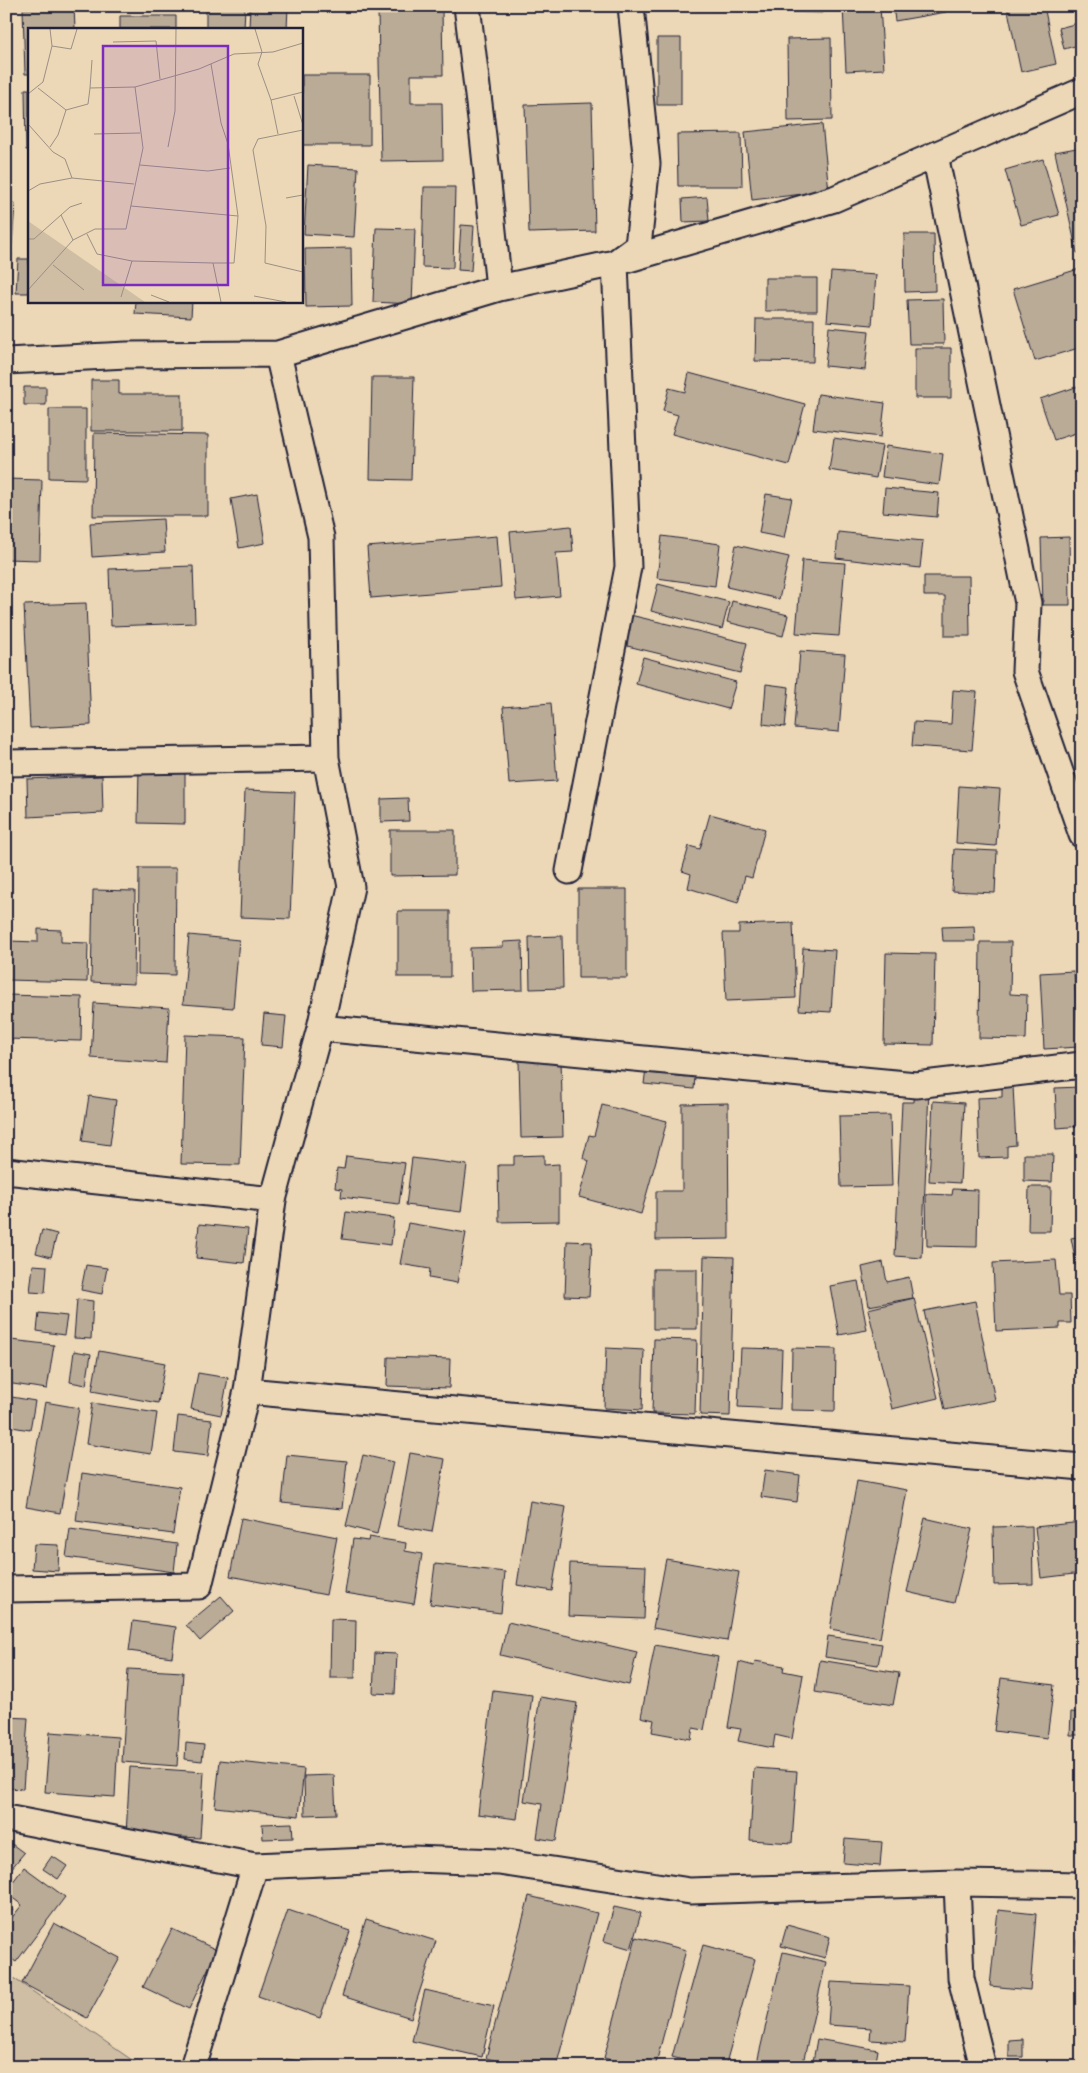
<svg xmlns="http://www.w3.org/2000/svg" width="1088" height="2073" font-family="Itim,sans-serif">
<rect width="100%" height="100%" fill="#ecd8b6"/>
<filter id="ink" filterUnits="userSpaceOnUse"><feTurbulence type="fractalNoise" baseFrequency=".02" numOctaves="2"/><feDisplacementMap in="SourceGraphic" scale="10" xChannelSelector="R" yChannelSelector="G"/><feConvolveMatrix kernelMatrix="1 2 1 2 8 2 1 2 1" color-interpolation-filters="sRGB"/></filter>
<g filter="url(#ink)">
<path fill="#cfbea4" stroke="#787070" d="M6,1973L142,2067H6Z"/>
<path fill="#baab97" stroke="#22223b" d="M250,6H288L287,29H249Z
M695,6H823V13L695,10Z
M843,6H880L884,69L846,71Z
M893,6H945L946,12L895,21Z
M1007,6H1044L1056,64L1021,72Z
M74,7L75,29H29V74H25L23,9Z
M206,7H245L244,29H206Z
M442,10L443,75H411V103H442L443,160L381,161L378,11Z
M120,16H176V29H120Z
M1082,22V44L1064,49L1059,28Z
M657,38H681V105H657Z
M831,38L832,120L788,121L787,39Z
M302,75H370V145H302Z
M25,89H29V150H26Z
M592,103L595,231L529,233L525,105Z
M822,124L829,191L752,200L745,132Z
M741,133L742,186H678L677,134Z
M1082,147V252L1077,253L1055,152Z
M1043,159L1059,215L1021,225L1005,170Z
M308,165L358,168L354,237L304,234Z
M424,187H455L453,268L422,267Z
M707,197L709,221L683,222L682,199Z
M6,202L15,203L12,245L6,244Z
M461,225L474,226L471,271L458,270Z
M376,228L415,229L412,304L373,302Z
M904,234H934L935,291L905,292Z
M351,248L352,306L306,307L305,249Z
M6,253H12L9,316H6Z
M18,259H29V293H16Z
M1082,268V347L1035,361L1013,289Z
M831,272L876,275L872,325L827,321Z
M765,278H817V311H765Z
M943,299L944,344H909L907,300Z
M136,301H192L191,317L135,314Z
M756,319H814L813,362L755,361Z
M829,327L869,331L865,370L825,366Z
M915,348H951V398H915Z
M689,373L805,404L789,465L672,434L678,415L663,411L669,388L685,392Z
M372,377H414L411,480L370,479Z
M91,380H119V394H182V431H91Z
M1082,385V431L1054,440L1040,399Z
M24,387H46V405H24Z
M818,394L885,403L881,437L813,429Z
M49,409H86V479L49,478Z
M94,433L208,435V516H93Z
M834,438L882,446L876,478L829,470Z
M886,446L943,454L939,485L882,477Z
M6,479L42,480L40,560L6,559Z
M885,488L939,493L937,517L883,512Z
M257,494L265,543L239,548L231,499Z
M766,494L792,498L784,538L759,533Z
M163,519L165,552L92,557L90,523Z
M571,526L573,552L556,553L560,596L516,600L510,532Z
M838,532L923,541L920,568L836,558Z
M497,536L501,587L371,598L367,547Z
M662,536L720,544L715,586L657,578Z
M1069,537L1070,605H1043L1041,538Z
M736,545L789,557L779,599L727,587Z
M802,560L845,563L839,636L796,633Z
M193,566L195,623L111,626L109,569Z
M924,576H969L970,636H945V596H924Z
M658,584L729,602L722,629L651,611Z
M732,601L788,615L783,636L727,622Z
M86,603L91,725L30,728L24,605Z
M626,614L747,643L740,673L619,644Z
M800,651L845,654L839,732L794,728Z
M643,657L736,682L728,709L636,684Z
M766,684L789,687L785,727L763,724Z
M953,690L977,692L972,750L912,746L914,722L951,724Z
M551,703L557,781L509,784L503,707Z
M139,767H185V824L138,823Z
M102,776L103,813L28,817L27,779Z
M959,786L1000,789L996,846L956,843Z
M245,790L295,792L290,919L240,917Z
M408,798L409,821L381,822V799Z
M710,814L765,829L752,878L745,876L738,903L688,888L691,874L682,871L689,846L700,849Z
M390,830H455V875L390,876Z
M954,849L997,851L995,893L952,891Z
M139,868H176L175,975L138,974Z
M578,889H627V978H578Z
M93,890L135,891L134,984L91,982Z
M398,911H450V977H398Z
M793,923L796,998L726,1001L723,933H739V925Z
M974,926L975,941H943L942,927Z
M38,929L61,930V942L88,943L87,982L7,980L8,941L38,942Z
M189,935L239,940L233,1008L183,1004Z
M562,936L563,988L530,989L529,937Z
M522,941L523,990L471,991L470,948L503,947V942Z
M980,942H1011L1010,994L1027,995L1026,1039L979,1038Z
M803,948L835,950L831,1012L799,1010Z
M886,953L935,954L933,1045L884,1044Z
M1074,971L1079,1047L1044,1049L1040,973Z
M7,995L82,997L81,1041L6,1039Z
M94,1003L169,1008L166,1063L91,1058Z
M264,1014L286,1016L283,1047L261,1045Z
M185,1035L245,1037L240,1165L181,1164Z
M561,1059L563,1137L521,1138L519,1061Z
M647,1060L696,1064L694,1089L644,1084Z
M1013,1086L1016,1145L1007,1146V1157L979,1158L977,1098L1002,1097V1087Z
M1080,1087L1082,1126L1057,1128L1055,1088Z
M915,1088L929,1089L922,1258L895,1256L902,1102H914Z
M89,1096L116,1100L110,1145L82,1141Z
M933,1101L964,1103L960,1183L929,1181Z
M728,1103L729,1239L656,1240V1191H682V1104Z
M602,1105L667,1121L641,1214L579,1197L589,1161L583,1158L589,1135L594,1136Z
M890,1115L892,1186L841,1187L839,1116Z
M1024,1154H1053L1052,1182L1024,1181Z
M544,1155V1165L559,1164V1221L499,1222L498,1165H514V1156Z
M346,1156L405,1163L399,1204L341,1197L342,1189L335,1188L337,1168L344,1169Z
M412,1158L467,1165L461,1212L406,1205Z
M1029,1187H1051L1050,1231H1028Z
M953,1189L978,1190L977,1247L927,1246L926,1194L952,1195Z
M346,1212L394,1218L391,1245L342,1239Z
M408,1223L466,1233L457,1283L429,1278L430,1269L400,1264Z
M199,1224L248,1229L244,1263L196,1258Z
M42,1230L57,1234L51,1257L36,1253Z
M1082,1236V1278H1079L1071,1238Z
M567,1241L592,1242L589,1297L565,1296Z
M704,1256L734,1257L730,1416L700,1415Z
M1056,1260L1059,1295H1070L1071,1323H1060V1328L996,1331L993,1263Z
M883,1262L887,1282L909,1277L913,1298L869,1306L862,1267Z
M33,1265L47,1266L45,1293L30,1292Z
M86,1265L107,1268L102,1294L81,1290Z
M653,1269H697V1329H653Z
M858,1281L867,1330L839,1335L830,1286Z
M914,1298L938,1398L892,1409L868,1309Z
M77,1299L93,1301L91,1339L74,1338Z
M975,1301L995,1400L945,1410L924,1311Z
M39,1313L67,1316L64,1335L37,1331Z
M654,1339L697,1340L695,1414L652,1413Z
M11,1340L54,1345L47,1389L6,1383Z
M606,1348L644,1350L642,1410L604,1408Z
M741,1348L782,1349L780,1409L738,1407Z
M792,1348L836,1349L835,1411L791,1410Z
M74,1351L91,1354L86,1385L70,1382Z
M99,1351L165,1363L158,1403L92,1391Z
M388,1357L450,1359L449,1388L387,1386Z
M198,1373L228,1378L221,1415L191,1409Z
M6,1396L35,1401L30,1430L6,1426Z
M45,1402L79,1408L60,1513L26,1507Z
M92,1403L157,1413L151,1454L86,1444Z
M178,1416L212,1420L208,1456L174,1452Z
M410,1453L445,1459L432,1532L397,1526Z
M287,1455L347,1461L342,1509L282,1503Z
M363,1455L393,1462L377,1534L346,1526Z
M765,1470L800,1475L797,1502L761,1497Z
M82,1473L180,1487L173,1534L76,1521Z
M857,1481L907,1490L880,1638L830,1629Z
M530,1501L566,1507L552,1591L517,1585Z
M241,1518L337,1537L326,1595L230,1576Z
M925,1518L972,1529L954,1603L907,1592Z
M1082,1522V1573L1041,1578L1035,1527Z
M1032,1526L1033,1584L994,1585L993,1527Z
M70,1529L177,1544L174,1572L66,1557Z
M369,1537L406,1543L405,1551L422,1554L414,1604L345,1593L353,1539L368,1541Z
M34,1544L59,1545L58,1571L32,1569Z
M666,1559L739,1572L727,1641L653,1628Z
M570,1563L646,1566L644,1619L568,1616Z
M435,1564L505,1572L501,1613L430,1604Z
M221,1596L234,1611L200,1641L186,1625Z
M331,1619L356,1620L355,1678H330Z
M133,1621L176,1627L172,1657L129,1651Z
M508,1622L637,1652L629,1685L500,1655Z
M828,1636L882,1644L878,1665L825,1657Z
M655,1645L718,1657L704,1730L693,1728L691,1739L652,1732L654,1720L641,1717Z
M375,1653L397,1654L395,1694L373,1693Z
M820,1660L899,1673L893,1705L815,1692Z
M755,1661L784,1666L783,1671L803,1675L792,1739L775,1735L773,1748L738,1741L741,1729L728,1727L739,1662L754,1666Z
M1081,1662H1082V1694H1079Z
M128,1669L183,1672L177,1766L122,1762Z
M1001,1678L1054,1685L1047,1738L994,1731Z
M493,1690L532,1695L517,1819L478,1814Z
M540,1697L577,1703L556,1841L537,1838L542,1804L524,1801Z
M1071,1712L1082,1713V1735H1070Z
M6,1717L28,1718L23,1789L6,1788Z
M50,1732L118,1737L115,1797L45,1792Z
M186,1743L204,1745L202,1761L185,1759Z
M220,1760L304,1769L299,1816L215,1807Z
M130,1767L204,1772L200,1838L126,1834Z
M754,1768L797,1771L792,1843L750,1840Z
M334,1775L336,1814L305,1815L304,1776Z
M292,1823L293,1838L263,1839L262,1824Z
M845,1839L882,1842L880,1866L843,1863Z
M9,1842L24,1853L6,1875V1845Z
M52,1856L67,1866L58,1879L43,1869Z
M24,1867L65,1897L16,1962L6,1955V1925L22,1905L6,1893V1891Z
M529,1896L597,1913L556,2067H520L486,2058Z
M6,1905L13,1910L6,1919Z
M614,1907L641,1913L631,1949L604,1941Z
M288,1910L350,1931L320,2018L258,1996Z
M998,1910L1036,1914L1030,1990L990,1986Z
M366,1919L436,1941L411,2018L342,1996Z
M54,1923L120,1958L87,2018L22,1983Z
M787,1925L830,1937L825,1958L781,1946Z
M172,1929L217,1950L189,2009L143,1987Z
M636,1937L686,1950L655,2067H636L604,2058Z
M1082,1939V1983H1080L1077,1940Z
M703,1945L755,1959L725,2067H708L672,2057Z
M783,1952L826,1962L802,2067H756Z
M831,1982L909,1986L905,2042L870,2040L871,2028L828,2025Z
M425,1990L494,2006L482,2057L412,2041Z
M817,2039L878,2050L875,2067H812Z
M1023,2039V2057H1009V2040Z
M286,2059L344,2067H285Z
M243,2064L263,2067H242Z"/>
<g fill="none" stroke-linecap="round" stroke-linejoin="round">
<g stroke="#22223b" stroke-width="29">
<path id="street" d="M467,6L483,136L499,288
M935,155L1028,603L1025,671L1082,835
M6,361L127,355L278,354L499,288L615,263L834,199L1082,91
M6,763L326,758
M569,871L628,567L615,263L638,246L647,164L631,6
M320,1028L916,1085L1082,1065
M6,1171L273,1200
M247,1391L1082,1467
M6,1589L199,1586L247,1391L273,1200L320,1028L351,887L326,758L321,537L278,354
M6,1818L255,1866L412,1859L499,1862L690,1891L957,1883L961,1978L983,2067
M957,1883L1082,1885
M193,2067L255,1866"/>
</g>
<use href="#street" stroke="#ecd8b6" stroke-width="25"/>
</g>
</g>
<g transform="translate(28 28)">
<rect width="275" height="275" fill="#ecd8b6"/>
<path d="M0,193L117,274H0Z" fill="#cfbea4"/>
<path fill="none" stroke="#9b8f85" stroke-width="1" d="M227,1L234,24L230,36L243,72L250,106M85,14L128,13L132,51M24,18L43,21L49,1M183,36L193,95L200,116L210,188L206,235H185M10,60L38,82L60,76L62,60L107,59L171,41L206,26L245,24L275,15M62,60L64,32M0,66L15,54L24,18L22,1M266,68L275,97M243,72L275,64M0,96L25,124L37,131L44,150M275,102L230,111L225,122L238,198L237,235L275,244M66,106L112,105M22,119L30,107L38,82M140,119L147,83L148,1M112,137L180,143L202,140M0,163L12,156L44,150L106,156M258,170L275,167M103,178L210,188M33,187L45,212M59,206L69,226L104,233L185,235L193,274M0,211H6L42,179L54,175M25,237L56,262M0,262L45,212L67,201H98L115,120L107,59M123,267L141,274M226,268L258,274M93,269L104,233"/>
<path fill="#7b2cbf" fill-opacity="0.15" stroke="#7b2cbf" stroke-width="2.5" d="M75,18H200V257H75Z"/>
<rect width="275" height="275" fill="none" stroke="#22223b" stroke-width="2.5"/>
</g>
<rect width="1088" height="2073" fill="none" stroke="#ecd8b6" stroke-width="25"/>
<rect x="12" y="12" width="1063" height="2048" fill="none" stroke="#22223b" stroke-width="2" filter="url(#ink)"/>
</svg>
